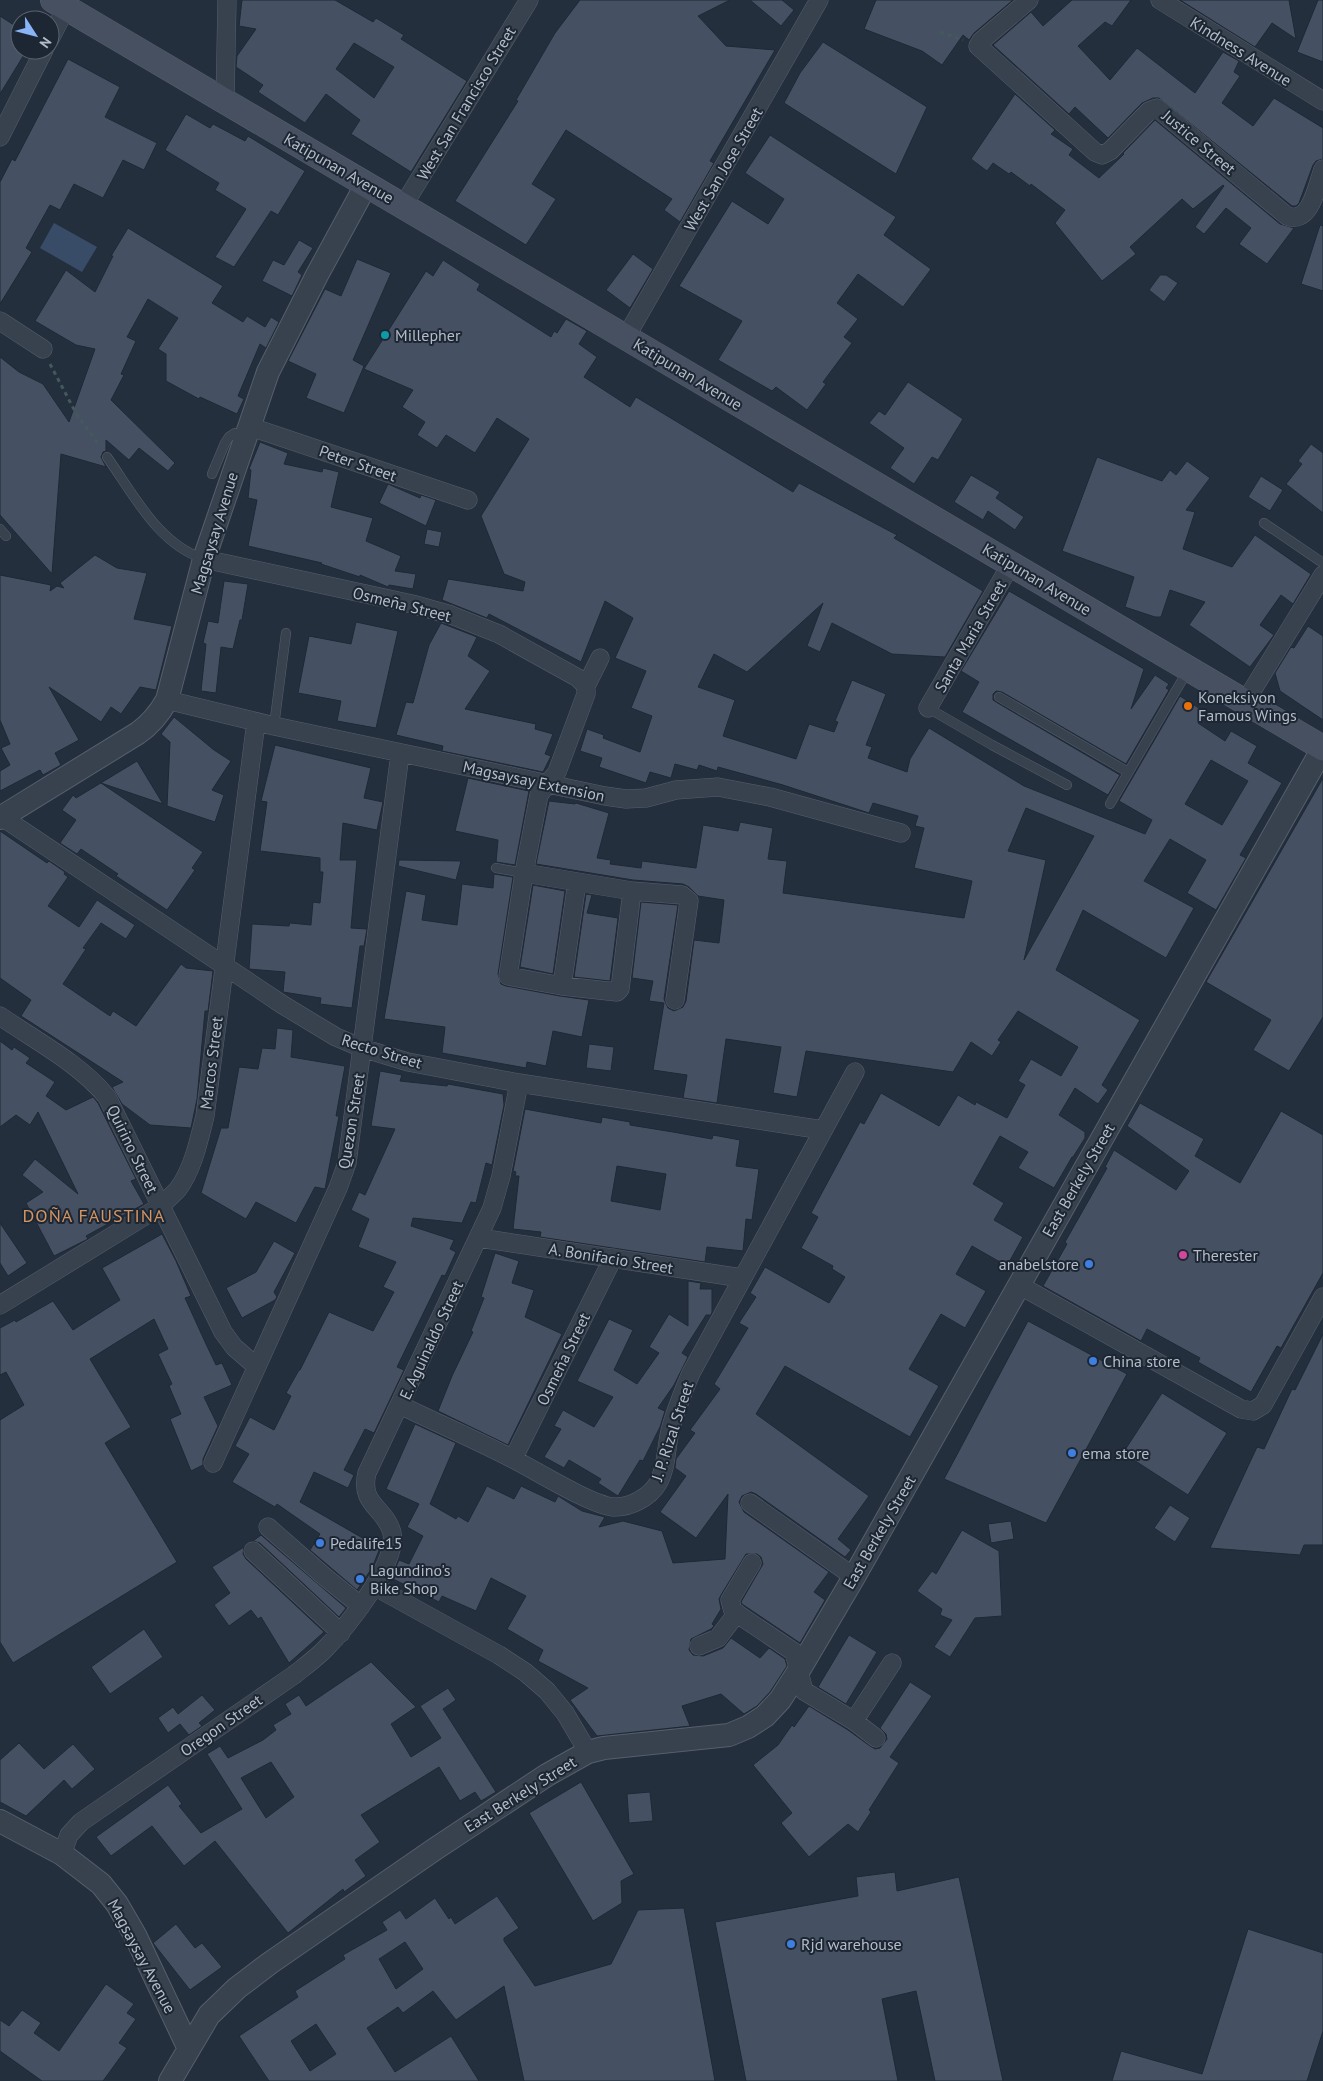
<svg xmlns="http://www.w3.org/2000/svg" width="1323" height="2081" font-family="'PT Sans',sans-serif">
<rect width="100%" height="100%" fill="#242f3e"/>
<path fill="#394c67" d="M54,223L97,247L82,272L40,248Z"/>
<path fill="#455162" stroke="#1f2835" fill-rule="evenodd" d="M242,0H335L373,22L376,18L404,35L401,39L467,81L411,172L351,134L360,120L326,94L305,123L258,92L263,85L236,67L237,56L256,29L239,26ZM354,43L394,67L374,98L336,69Z
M580,0H730L698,16L726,46L775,50L710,161L714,163L680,222L664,210L672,199L566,130L532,184L556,199L526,245L455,201L518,101L516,100L555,33Z
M750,0H782L794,10L781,26Z
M876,0H1013L974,33L969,40L963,35L942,65L922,51L864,29Z
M1072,0H1131L1112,26L1105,22L1078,46L1110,80L1137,48L1195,93L1223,52L1239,61L1234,72L1240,76L1222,103L1253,126L1274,98L1323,128V159L1316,161L1313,165L1299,203L1296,206H1292L1159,98H1153L1142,103L1108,138L1075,107L1069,114L993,45L1031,12L1043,26Z
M1180,0H1289L1296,39L1272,23L1255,47Z
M1318,0H1323V62L1297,52Z
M0,16L20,29V50H27L0,94Z
M823,42L927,107L896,174L784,103L800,73Z
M68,59L120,87L105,117L157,143L144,170L123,160L103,198L74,184L60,210L50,205L26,248L32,252L0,304V182L12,159L15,161Z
M1015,94L1055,130L1051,134L1073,149L1069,155L1099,178L1124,154L1123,153L1155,120L1280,224L1294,228L1267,264L1239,244L1251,228L1226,208L1204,234L1195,227L1224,186L1223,185L1193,209L1182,199L1130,247L1136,254L1102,281L1055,223L1065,210L1031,184L1030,186L1011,172L1009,174L993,163L987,171L971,159Z
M186,114L210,128L213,124L245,141L248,136L305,171L278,215L271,211L234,267L215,257L246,209L215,190L219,183L165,150Z
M770,135L896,217L884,235L931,269L903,307L858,274L837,303L858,319L844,337L852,343L823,382L826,384L807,410L776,387L772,391L718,360L742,321L679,286L732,201L768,224L784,199L745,173Z
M1320,225L1323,226V291L1301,284Z
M128,228L223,286L212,303L243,322L247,316L265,327L271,317L279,322L266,348L260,344L238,396L244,399L237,414L200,397L199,399L166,381V354L158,349L178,318L148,299L127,337L136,341L121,374L124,375L111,400L175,463L168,471L139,448L129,460L106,440V451L103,452L101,457L106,467L61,454L52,574L0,515V357L19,372L43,384L69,422L95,349L76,345L35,321L66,270L95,292L113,256H111Z
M299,240L313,248L298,272L302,275L292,296L262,281L273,260L284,265Z
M633,254L653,269L630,308L606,290Z
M357,259L391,273L353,360L364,366L344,413L306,398L316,374L288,361L325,289L341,296Z
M443,260L480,284L477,290L551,337L554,331L557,333L566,319L587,331L579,344L597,357L584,377L630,407L636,397L793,492L799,483L897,535L894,538L983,591L945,657L892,654L832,623L820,652L807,646L823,603L747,672L714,654L698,687L735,700L723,736L796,759L809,724L834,732L838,722L835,721L852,680L886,694L866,745L872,747L868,758L907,772L910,759L929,728L1024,786L1145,834L1152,820L1119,801L1180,696L1205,712L1198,723L1225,741L1231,731L1257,746L1248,763L1282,783L1240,855L1246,858L1216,910L1187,893L1206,860L1170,839L1144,881L1194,908L1166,958L1083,910L1056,970L1140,1020L1102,1085L1108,1090L1098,1104L1075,1088L1059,1115L1085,1132V1138L1073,1157H1072L1054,1188L1018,1168L1028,1152L1000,1136L973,1184L1004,1203L994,1220L1023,1237L1007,1266L972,1246L956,1274L986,1291L965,1328L941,1314L909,1369L939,1386L910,1437L785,1366L756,1414L869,1496L838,1539L851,1550L845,1557L756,1494L751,1492L742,1496L739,1502L744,1512L829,1572L814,1592L825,1600L800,1643L742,1604L741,1602L763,1564L761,1557L757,1554H746L721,1595L719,1599L721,1609L712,1624L714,1626L711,1629L691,1639L689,1650L693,1655L703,1656L723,1648L731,1638L760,1658L769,1648L785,1659L787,1666L770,1692L757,1706L744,1714L721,1694L682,1706L690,1726L597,1736L570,1700L588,1688L538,1661L543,1650L507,1629L526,1596L491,1578L476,1611L442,1596L439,1602L391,1578L399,1560L409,1564L423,1536L407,1527L419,1504L386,1489L415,1424L456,1443L430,1504L456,1519L458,1516L468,1522L487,1486L514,1499L521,1486L555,1502L558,1496L582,1511L605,1517L599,1527L623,1521L662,1531L673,1563L725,1559L728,1494L696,1538L660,1512L686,1476L675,1468L676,1459L695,1433L690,1430L720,1389L714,1384L748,1328L739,1323L756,1297L750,1293L765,1267L829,1303L845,1277L832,1269L833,1266L801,1248L818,1217L811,1213L860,1122L864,1124L881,1093L939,1126L958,1095L975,1105L976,1102L1007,1118L1025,1085L1018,1081L1031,1059L1061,1076L1078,1047L1018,1011L998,1040L1001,1042L992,1056L971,1042L953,1072L806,1051L797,1097L773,1093L781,1047L726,1039L717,1103L683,1098L687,1075L653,1070L664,1003L649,1001L653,981L632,978L641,902L678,905L664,999L668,1008L674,1011L683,1007L686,1001L694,940L719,943L724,900L698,896L689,887L683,884L633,880L536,864L549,801L575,804L576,803L609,813L597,858L611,860L610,864L641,868L642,861L696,868L703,825L738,831L740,822L773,828L768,859L787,861L783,893L964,918L972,881L914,868L924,828L915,826L918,816L873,803L869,813L783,785L718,767L717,771L699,765L697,770L675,764L671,778L650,772L646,783L599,767L602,758L580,751L587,729L604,735L603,738L640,752L652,716L631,708L646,671L615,658L633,618L605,601L581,662L489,614L487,618L442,600L448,579L523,591L525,582L504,574L481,516L529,439L497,418L475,453L446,435L437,448L417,435L425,422L402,407L413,390L364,369L426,271L433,276ZM1211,760L1248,781L1222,825L1185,804ZM1026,808L1094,836L1024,960L1046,860L1008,851Z
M1160,275H1166L1178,283L1164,302L1149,290Z
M908,382L963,419L938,460L932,457L914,484L890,468L904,448L869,423L879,411L885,415Z
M260,442L288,453L284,464L322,472L323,468L339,472L331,507L373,518L366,541L401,556L395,571L416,574L413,589L389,585L388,587L360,575V577L321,564L322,563L248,546L257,500L248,498L251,470L249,469Z
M1311,444L1323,453V513L1286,484L1302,464L1298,461Z
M1097,457L1162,481L1170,470L1176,475L1187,461L1210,478L1186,510L1195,512L1183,549L1232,567L1255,535L1311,574L1293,604L1281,595L1260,625L1274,635L1250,667L1189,625L1205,602L1170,590L1161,617H1155L1125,607L1134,577L1062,551Z
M971,475L1000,492L996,498L1024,517L1015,530L988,511L983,520L954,502Z
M1261,476L1283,490L1270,511L1248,497Z
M388,484L420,498L421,495L436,500L426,526L379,503Z
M427,529L442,532L439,547L424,544Z
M95,555L117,568L147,573L134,619L172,626L156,690L140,687L121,714L111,707L101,722L49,687L79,740L55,753L61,765L43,775L40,770L0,791V771L10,765L1,748L10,744L0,720V575L51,585L50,591L57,586L64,588L60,583Z
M224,581L248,584L242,620H240L233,649L221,647L216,693L201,691L206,644L203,643L208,621L218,623Z
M1009,591L1144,669L1131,709L1155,675L1169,684L1166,688L1169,690L1126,764L1002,692L996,691L993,694V700L996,702L1120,775L1108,795L962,712L979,682L961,671Z
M356,622L398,631L376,728L337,721L341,701L298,693L309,636L351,644Z
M441,623L477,637L468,656L490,671L465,709L536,724L535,729L553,734L545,754L551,756L543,772L442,751L443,746L396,735L406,702L413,703L429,645Z
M1308,626L1323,636V720L1280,691L1275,673L1291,647L1294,648Z
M174,717L214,750L231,761L212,790L224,795L215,822L167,806L170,742L161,734Z
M275,745L371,768L364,798L383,802L377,830L343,823L340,860H357L351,928L367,929L364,946H360L352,1008L320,1004L321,998L283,992L285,972L249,969L252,924L289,926L290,923L311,925L313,902L320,903L323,872H320V858L260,851L267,802L261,801Z
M137,761L163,804L101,783L203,852L192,868L195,870L167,910L116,876L118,874L81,849L77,854L60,843L76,820L62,810L73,795L76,798Z
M468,778L529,791L515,865L496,862L498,840L455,831Z
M1323,778V1017L1289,1071L1253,1050L1271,1020L1206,982Z
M0,831L47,863L49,861L65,872L64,874L68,877L48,906L79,927L97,900L135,925L126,939L101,923L83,948L86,949L63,984L110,1016L113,1011L136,1026L181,964L186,968L213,971L208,1011H205L197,1099L191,1128L150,1125L122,1104L112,1087L123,1082L21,1016L31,1000L0,978Z
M399,860L461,861L456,880L398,866Z
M494,874L513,877L498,974L501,984L506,986L560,996L589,1000L582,1037L553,1031L546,1066L527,1062L526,1068L442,1053L445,1027L384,1019L406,891L426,895L422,920L457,925L462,884L493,888Z
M533,885L565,891L553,974L520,967Z
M586,894L592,895L587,913L618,918L610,981L574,977Z
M277,1028L293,1030L291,1057L345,1066L336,1116H339L325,1189L315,1187L296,1223L256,1202L246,1219L201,1193L221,1128H228L239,1067L258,1069L262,1048L275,1049Z
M0,1041L12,1050L14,1047L30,1058L26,1063L55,1082L46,1096L66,1110L93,1097L98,1103L136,1179L131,1181L144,1204L86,1236L88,1239L54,1256L26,1203L43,1192L22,1175L35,1159L78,1194L38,1112L30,1125L16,1115L0,1127Z
M589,1044L614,1047L611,1071L586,1068Z
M380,1071L402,1075L400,1081L447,1086L448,1084L503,1094L504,1105L492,1165L486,1163L476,1203L471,1202L462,1223L413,1218L411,1226L454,1240L450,1249L456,1252L445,1276L442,1275L397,1367L404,1370L374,1433L365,1429L344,1470L354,1475L348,1488L314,1472L300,1502L380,1548L372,1568L357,1590L310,1550L320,1534L277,1504L275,1507L232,1482L249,1454L235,1446L250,1417L274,1430L291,1396L286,1393L299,1370H300L329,1312L373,1331L394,1292L383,1287L396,1262L358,1247L369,1219L351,1210L359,1192L365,1195L395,1129L371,1126Z
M1140,1103L1204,1139L1195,1156L1240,1183L1281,1111L1323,1135V1273L1281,1348L1277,1346L1251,1392L1198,1362L1200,1358L1147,1329L1141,1341L1043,1286L1067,1244L1065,1242L1107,1168L1105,1167L1114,1150L1176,1190L1189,1171L1127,1126Z
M525,1109L601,1123L602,1117L630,1122V1125L673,1132L712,1139L713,1135L740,1140L736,1166L759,1169L752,1220L746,1219L743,1251L707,1247L705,1262L540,1237L541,1232L513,1229L519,1176H515L516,1172L513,1171ZM617,1166L666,1174L660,1210L611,1201Z
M0,1223L27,1263L8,1276L0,1263Z
M162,1234L176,1261L191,1296L185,1298L206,1344L216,1365L222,1363L232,1385L204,1397L218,1426L203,1459V1465L191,1471L170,1419L181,1414L169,1386L172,1384L158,1354L168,1349L154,1319L90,1359L131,1427L105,1443L177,1562L13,1663L0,1642V1420L24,1405L6,1372L0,1375V1328L15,1320L16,1322L53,1301L73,1330L120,1300L102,1268Z
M274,1241L295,1253L274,1292L277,1297L275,1300L242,1318L226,1288L256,1272Z
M495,1253L519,1261L512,1283L534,1290L525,1317L562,1334L508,1445L438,1411L452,1376L473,1332L471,1331L484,1298L481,1297Z
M688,1281L701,1283L700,1289H712V1312L711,1315H706L682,1353L688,1357L674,1385L658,1408L665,1411L660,1427L643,1461L640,1460L618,1496L598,1483L601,1479L569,1460L564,1468L544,1457L561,1429L554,1426L563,1410L594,1427L613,1397L577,1381L609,1319L633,1330L614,1370L637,1384L659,1353L649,1347L669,1314L688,1326Z
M1028,1321L1127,1374L1046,1523L944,1479Z
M1323,1334V1545H1304L1300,1555L1210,1548L1257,1447L1264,1449L1292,1389L1295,1390Z
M1162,1393L1227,1433L1188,1495L1123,1453Z
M1170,1505L1190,1518L1175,1542L1154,1528Z
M1011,1521L1014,1539L991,1543L988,1524Z
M962,1530L999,1551L1002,1616L975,1618L950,1657L934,1647L952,1620L940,1615L942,1609L917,1591L932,1571L936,1574Z
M261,1535L346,1608L339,1617L260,1543L253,1541Z
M244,1547L243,1554L246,1559L324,1632L289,1663L261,1617L258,1619L251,1610L229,1626L214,1605L230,1593L212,1567Z
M144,1629L163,1657L110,1694L91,1667Z
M849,1635L877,1652L846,1704L818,1687Z
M371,1662L416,1707L391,1724L411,1757L441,1738L420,1706L448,1688L456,1700L443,1709L496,1792L481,1801L475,1792L460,1801L439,1767L361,1815L380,1842L355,1860L366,1876L344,1892L343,1889L288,1933L215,1841L184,1866L152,1826L111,1856L96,1837L168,1785L182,1804L179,1806L201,1833L242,1809L207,1754L220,1746L228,1758L263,1740L276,1730L273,1725L291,1714L285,1704L299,1695L306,1706ZM271,1762L294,1797L266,1818L241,1778Z
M910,1682L932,1696L890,1757L899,1763L869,1810L871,1812L858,1832L848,1824L809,1857L781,1823L792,1813L753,1765L778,1745L792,1725L794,1727L809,1706L848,1730L870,1746L875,1749L880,1748L887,1739L886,1734L880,1728Z
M202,1695L215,1710L199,1723L202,1726L189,1735L180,1724L168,1733L158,1718L173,1707L178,1714Z
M19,1743L44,1769L73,1744L95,1769L72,1789L64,1780L26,1816L0,1802V1760Z
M581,1782L634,1874L621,1881L622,1903L593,1921L529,1813Z
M650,1792L653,1821L629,1823L627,1794Z
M895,1872L897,1891L959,1877L1003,2081H935L916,1991L882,1999L898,2081H746L715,1922L858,1896L856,1877Z
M497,1896L519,1928L504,1938V1941L535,1986L611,1964L638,1910L684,1908L715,2081H524L504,1986L456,2020L433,1991L403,2013L398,2007L367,2028L395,2072L451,2036L479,2081H269L239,2036L298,1997L295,1991L345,1959L343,1955L387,1930L382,1922L400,1910L406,1919L435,1898L449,1919L451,1917L455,1924ZM405,1942L423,1969L396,1989L379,1959ZM316,2024L336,2054L310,2071L291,2041Z
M176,1924L195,1948L202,1943L222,1967L190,1990L153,1943Z
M1248,1929L1323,1953V2031L1307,2081H1112L1121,2051L1202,2074Z
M106,1984L134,2004L127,2013L136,2019L119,2043L127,2048L103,2081H42L0,2051V2020L9,2026L22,2010L41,2023L34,2033L59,2051Z"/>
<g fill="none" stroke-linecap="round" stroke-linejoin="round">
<g stroke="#565f6c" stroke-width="10">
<path id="service" d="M107,457C134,495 158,544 204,559
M212,474L225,443L229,437L235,433L244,437
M1264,523L1323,563
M0,529L6,536
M999,697L1128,772
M928,708L992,745L1067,785
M274,726L286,633
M1110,804L1188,670
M496,868L524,873"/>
</g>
<g stroke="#565f6c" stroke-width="19">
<path id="minor" d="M1029,0L981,41L978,46L1095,152L1102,155L1110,151L1149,111L1157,108L1287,216C1311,225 1317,185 1323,169
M1160,0L1323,101
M50,39L66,8
M225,101L227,0
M0,137L44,50
M403,206L529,0
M0,321L43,349
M626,337L819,0
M248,426L468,500
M204,559L412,604L451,615L499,634L578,678L586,686
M600,658L586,686V694L557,772L539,795L524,873L508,976L562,986L617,992L620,989L632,891
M167,700L274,726L605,796L626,799L646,798L676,790L718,787L770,797L901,833
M1245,702L1323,575
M928,708L1011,564
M2,817L283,1005L336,1037L362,1048L408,1062L519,1083L823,1130
M524,873L632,891L682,895L689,901L675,1000
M562,986L577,882
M0,1016C36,1041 79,1063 107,1097L223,1332L234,1347L257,1367
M479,1238L742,1278
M1019,1285L1241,1409L1253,1411L1263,1405L1323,1297
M0,1305L161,1206C166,1200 173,1195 178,1189C193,1169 199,1140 205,1116L256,722
M400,1405C437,1423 476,1440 513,1459C537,1471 589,1504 613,1507C630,1508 650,1497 658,1483C667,1468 666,1447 670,1431C675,1411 683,1392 691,1373L855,1072
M513,1459L613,1258
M213,1463L338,1188L347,1163L400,754
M750,1503L854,1577
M268,1527L325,1577L361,1606
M253,1551L341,1633
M752,1563L730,1600L733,1611L794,1652L804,1691L854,1721L876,1738
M374,1586L499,1655L525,1672L547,1691L565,1713L588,1752
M699,1646L718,1638L737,1613
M854,1721L892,1663
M62,1854L69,1835L81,1822L294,1675C304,1667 315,1659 324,1650C345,1629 398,1564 392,1533C386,1508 359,1505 367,1473L492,1208L501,1176L519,1083"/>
</g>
<g stroke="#565f6c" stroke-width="24">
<path id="tertiary" d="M0,818L138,733C151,724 159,714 167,700L204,559L268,372L317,275L366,185
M0,1821L62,1854L101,1884L117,1904L135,1935L189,2049
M170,2081L209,2015L237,1988L270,1963L435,1849L547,1775L588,1752L604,1748L729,1735L748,1727L765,1716L780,1700L798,1672L854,1577L1323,748"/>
</g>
<g stroke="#565f6c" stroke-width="26">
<path id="secondary" d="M53,0L1323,748"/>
</g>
<path stroke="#44595c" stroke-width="3" stroke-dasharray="4 4" stroke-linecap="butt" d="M940,32L963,40
M50,364L77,415L100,446"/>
<use href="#service" stroke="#38414e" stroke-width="9"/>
<use href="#minor" stroke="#38414e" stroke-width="18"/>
<use href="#tertiary" stroke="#38414e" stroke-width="22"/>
<use href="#secondary" stroke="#465061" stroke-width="25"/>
</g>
<circle fill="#0f9aa8" stroke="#1d2633" stroke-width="2" cx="385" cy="335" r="5"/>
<circle fill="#e8710a" stroke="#1d2633" stroke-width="2" cx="1188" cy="706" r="5"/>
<circle fill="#d1479c" stroke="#1d2633" stroke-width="2" cx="1183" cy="1255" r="5"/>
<g fill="#3f7fe0" stroke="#1d2633" stroke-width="2">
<circle cx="1089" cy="1264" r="5"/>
<circle cx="1093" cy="1361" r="5"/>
<circle cx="1072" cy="1453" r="5"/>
<circle cx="320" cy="1543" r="5"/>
<circle cx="360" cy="1579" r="5"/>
<circle cx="791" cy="1944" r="5"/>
</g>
<g text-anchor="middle" stroke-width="4" stroke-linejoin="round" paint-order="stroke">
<g font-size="16" fill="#b4bcc9" stroke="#1d2633">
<text transform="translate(1241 51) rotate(32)" y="6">Kindness Avenue</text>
<text transform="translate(466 103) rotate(-59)" y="6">West San Francisco Street</text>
<text transform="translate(1199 142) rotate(40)" y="6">Justice Street</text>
<text transform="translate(339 168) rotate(30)" y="6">Katipunan Avenue</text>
<text transform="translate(723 169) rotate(-60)" y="6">West San Jose Street</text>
<text transform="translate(688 374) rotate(31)" y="6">Katipunan Avenue</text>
<text transform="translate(358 463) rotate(19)" y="6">Peter Street</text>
<text transform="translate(214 533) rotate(-73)" y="6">Magsaysay Avenue</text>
<text transform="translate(1037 579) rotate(31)" y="6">Katipunan Avenue</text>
<text transform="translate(402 604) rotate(14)" y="6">Osmeña Street</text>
<text transform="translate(970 636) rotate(-60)" y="6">Santa Maria Street</text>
<text transform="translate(534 781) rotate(12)" y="6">Magsaysay Extension</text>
<text transform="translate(382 1051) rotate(17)" y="6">Recto Street</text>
<text transform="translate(211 1063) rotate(-83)" y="6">Marcos Street</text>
<text transform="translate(351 1121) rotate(-81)" y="6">Quezon Street</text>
<text transform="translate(133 1149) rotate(64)" y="6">Quirino Street</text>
<text transform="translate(1078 1180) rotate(-60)" y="6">East Berkely Street</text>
<text transform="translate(611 1258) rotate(9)" y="6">A. Bonifacio Street</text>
<text transform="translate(431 1340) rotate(-65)" y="6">E. Aguinaldo Street</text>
<text transform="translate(563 1359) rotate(-64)" y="6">Osmeña Street</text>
<text transform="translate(672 1431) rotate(-72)" y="6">J. P. Rizal Street</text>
<text transform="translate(879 1532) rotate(-60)" y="6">East Berkely Street</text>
<text transform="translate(221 1725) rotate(-35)" y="6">Oregon Street</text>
<text transform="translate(520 1794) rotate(-32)" y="6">East Berkely Street</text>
<text transform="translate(142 1956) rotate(62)" y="6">Magsaysay Avenue</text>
</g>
<g font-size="16" fill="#b4bcc9" stroke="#1d2633" text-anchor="start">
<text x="395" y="341">Millepher</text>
<text x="1198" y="703">Koneksiyon<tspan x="1198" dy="18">Famous Wings</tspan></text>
<text x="1193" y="1261">Therester</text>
<text x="1079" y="1270" text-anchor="end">anabelstore</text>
<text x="1103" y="1367">China store</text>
<text x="1082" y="1459">ema store</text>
<text x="330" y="1549">Pedalife15</text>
<text x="370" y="1576">Lagundino's<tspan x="370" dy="18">Bike Shop</tspan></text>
<text x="801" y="1950">Rjd warehouse</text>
</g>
<g font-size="18" letter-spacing="1" fill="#d59563" stroke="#1d2633">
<text x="94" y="1222">DOÑA FAUSTINA</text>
</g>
</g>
<g transform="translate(35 35) rotate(126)"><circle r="24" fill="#1d2633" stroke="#59626f"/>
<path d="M0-4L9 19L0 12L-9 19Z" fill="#8ab4f8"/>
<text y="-8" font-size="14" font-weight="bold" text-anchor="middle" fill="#b4bcc9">N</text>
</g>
</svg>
